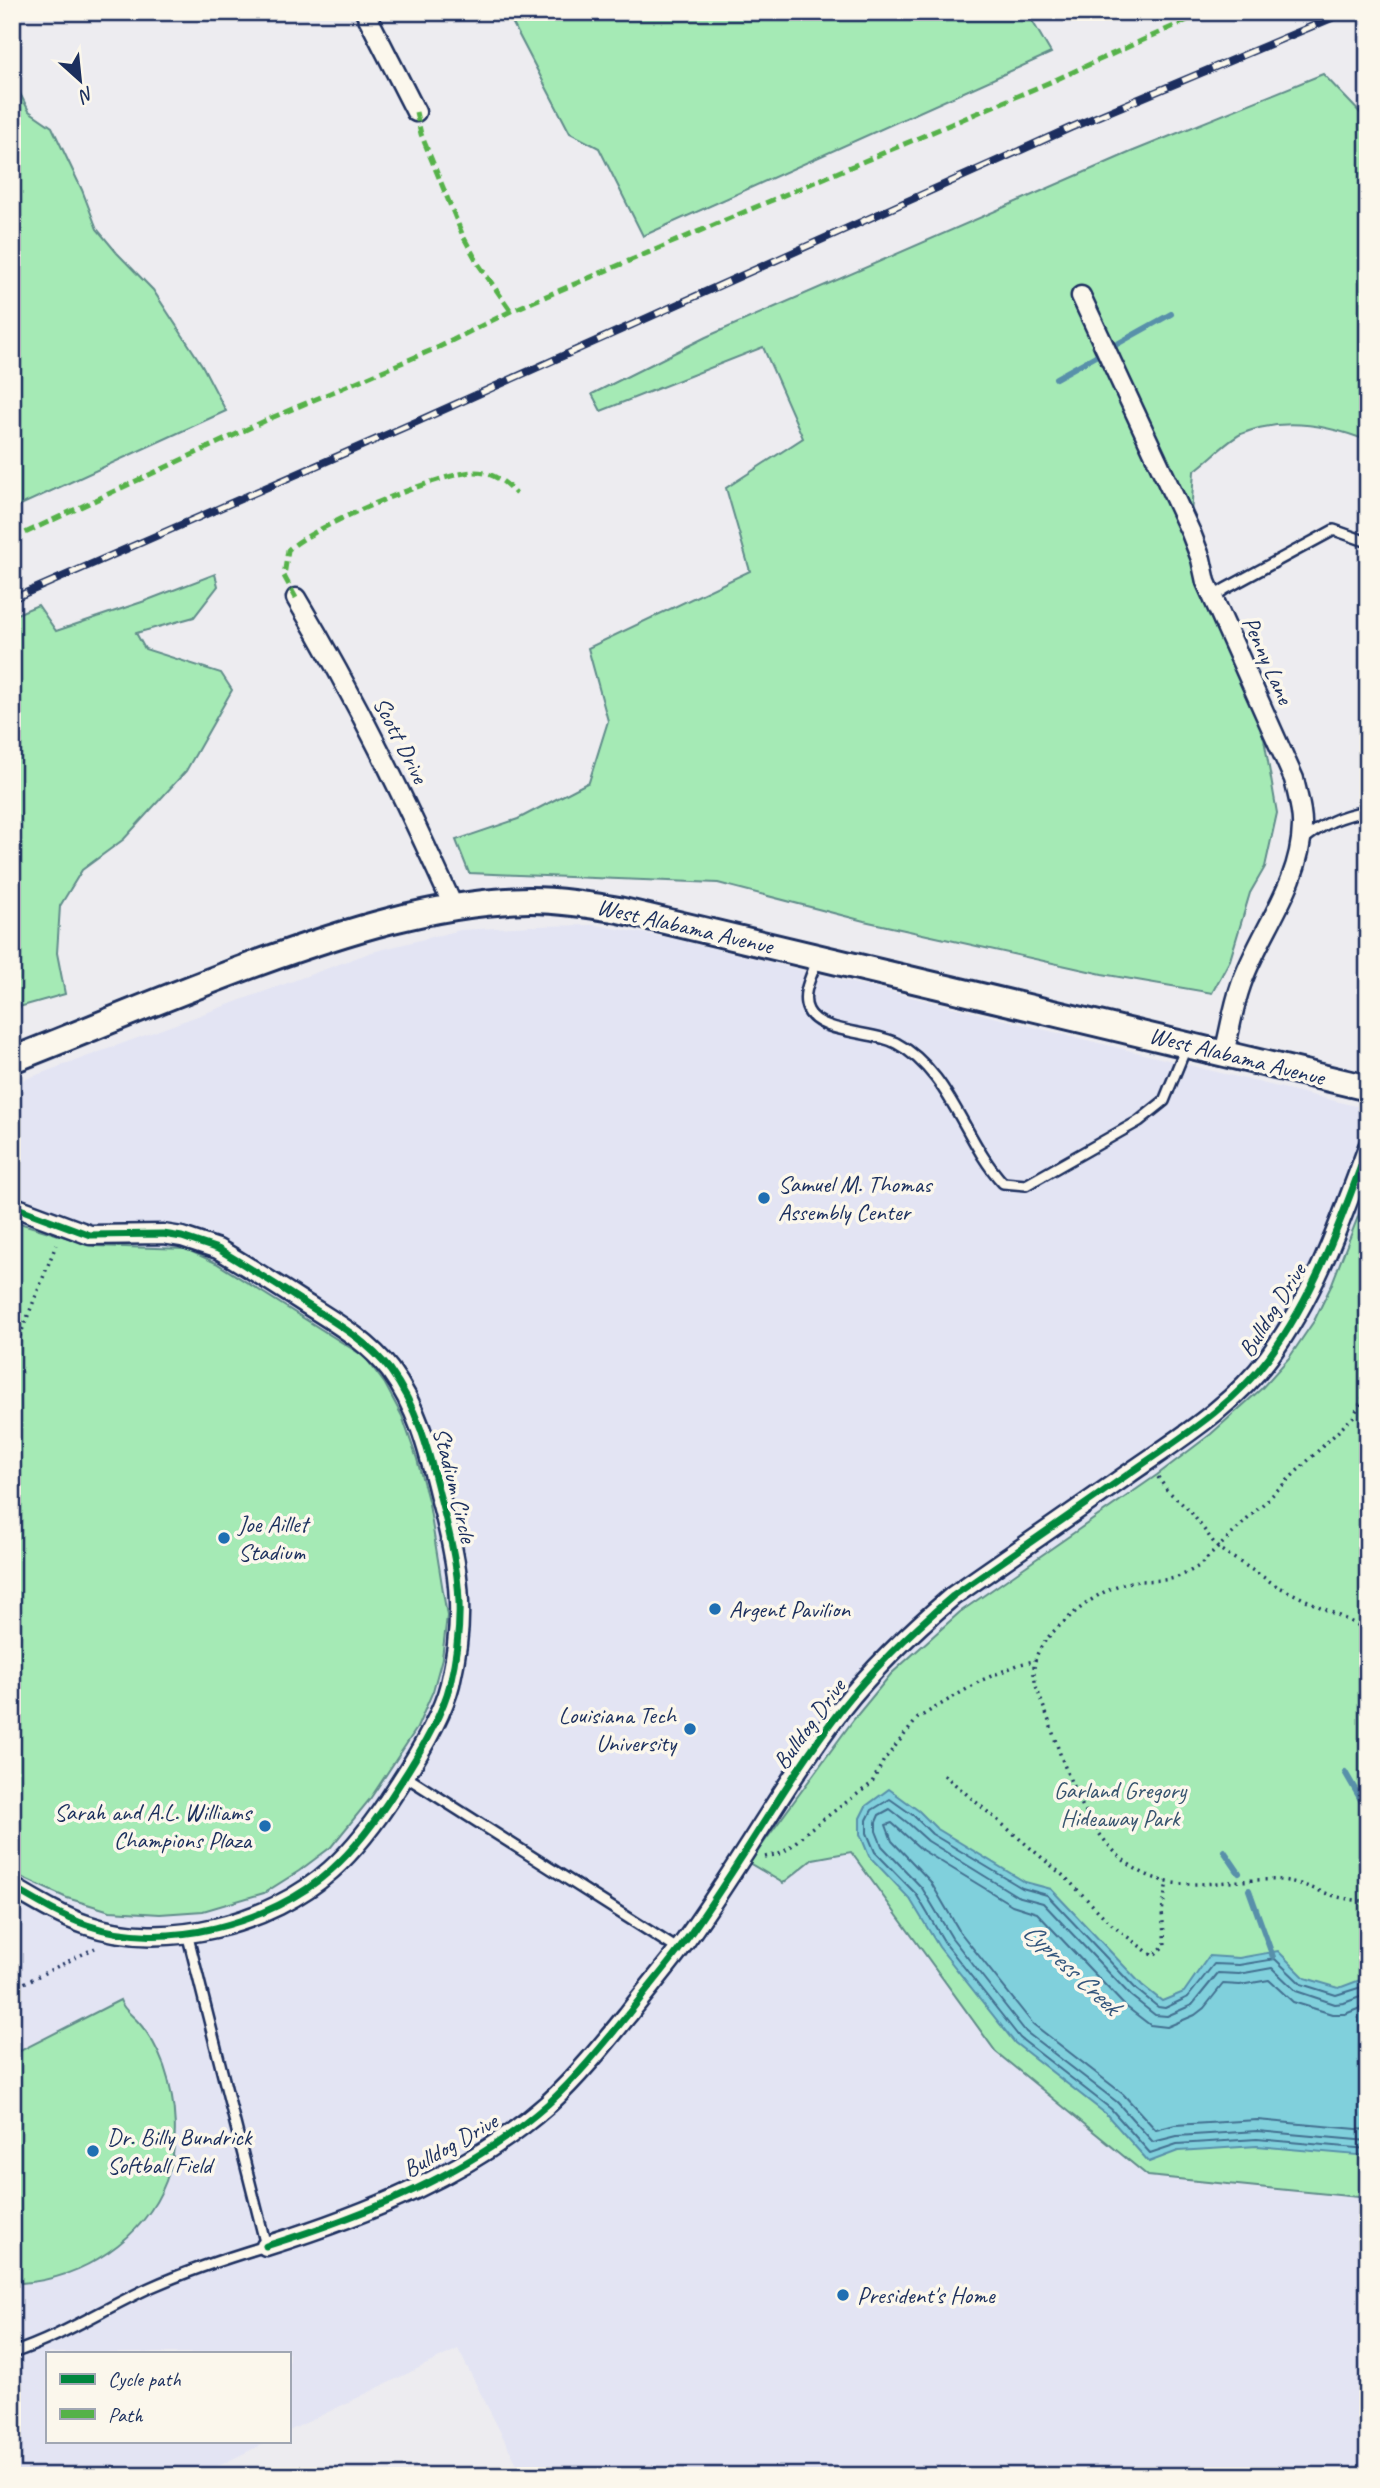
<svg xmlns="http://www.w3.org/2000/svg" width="1380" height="2488" font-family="Caveat,sans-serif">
<rect width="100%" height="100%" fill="#edecf0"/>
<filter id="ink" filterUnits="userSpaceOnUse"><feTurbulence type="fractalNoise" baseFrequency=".0143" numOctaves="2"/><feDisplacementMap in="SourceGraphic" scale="14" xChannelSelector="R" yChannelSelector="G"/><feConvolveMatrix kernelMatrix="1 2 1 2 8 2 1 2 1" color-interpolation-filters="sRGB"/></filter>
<g filter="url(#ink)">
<path fill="#e3e4f3" d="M596,925L675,939L1368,1109V2476H523L458,2349L289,2431V2353H47V2441H269L198,2476H12V1084L372,952L460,930L532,926Z"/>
<path fill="#a5eab5" stroke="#608c8a" stroke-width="2" d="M510,12H1027L1051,53L643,236L599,148L570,133L509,16Z
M1323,74L1368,121V441C1328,425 1282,417 1241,434C1227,441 1208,461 1194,471L1190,530L1260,716L1277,813L1265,867L1250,893L1230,960L1212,993L1102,974L864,921L718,883L469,873L456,840L518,819L589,782L608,721L588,648L750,571L726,488L803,438L763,347L601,411L592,394L706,337L1131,152Z
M12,78L29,111L52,127L82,190L97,229L117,253L153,290L202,365L226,411L12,509Z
M215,574L218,586L194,617L136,633L145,649L221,673L232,690L186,771L124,839L82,870L60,906L57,953L65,994L12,1009V616L38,605L56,631L145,601Z
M1368,1191V2198L1148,2176L996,2052L851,1852L813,1859L783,1883L749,1863L854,1719L891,1674L960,1612L1157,1475L1211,1434L1261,1389L1289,1358L1314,1321L1331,1286Z
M16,1222L95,1246L186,1249L216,1263L365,1357L385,1384L402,1416L417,1459L429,1504L447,1616L442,1658L433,1691L417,1728L370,1799L331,1847L299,1871L264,1893L203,1911L160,1914L110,1911L67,1898L12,1873V1225Z
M120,2000C124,2011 133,2015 140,2024C151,2036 158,2050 164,2066C176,2101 180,2145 166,2181C144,2239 82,2279 21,2283L12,2265V2055Z"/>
<path fill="#80d0dc" stroke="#5890aa" stroke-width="2" d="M889,1789L919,1811L936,1828L1025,1882L1051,1889L1142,1985L1162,2001L1184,1992L1209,1956L1239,1958L1278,1951L1305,1978L1339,1988L1368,1977V2156L1257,2146L1178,2151L1149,2162L1106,2114L1015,2043L939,1947L910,1899L869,1856L860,1834V1818L866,1806Z"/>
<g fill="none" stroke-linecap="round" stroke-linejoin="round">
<path stroke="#436f90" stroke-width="2" d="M1368,1985L1336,1995L1301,1984L1275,1959L1239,1965L1214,1964L1188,1997L1165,2008L1158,2007L1137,1990L1047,1895L1022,1888L932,1834L914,1816L890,1799L872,1810L867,1820V1833L875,1852L916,1894L945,1943L1020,2038L1111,2109L1150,2153L1177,2144L1257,2139L1368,2149
M1368,1994L1344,2003L1335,2004L1296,1991L1272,1968L1239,1974L1218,1973L1192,2005L1167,2016L1155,2015L1131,1996L1043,1903L1017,1896L928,1841L908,1823L890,1809L879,1815L876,1822V1831L882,1846L922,1888L952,1938L1026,2032L1117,2102L1153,2142L1177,2136L1257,2131L1368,2141
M1368,2005L1345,2014H1332L1293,2002L1269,1980L1240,1985L1223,1984L1204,2008L1195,2015L1167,2027L1150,2025L1124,2005L1037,1913L1012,1905L922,1850L892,1823L886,1825L892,1841L930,1881L960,1932L1033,2024L1123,2094L1156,2130L1175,2125L1257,2120L1368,2130"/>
<path stroke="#5890aa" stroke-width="6" d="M1056,378L1171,314
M1345,1772L1368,1812
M1224,1851L1239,1873
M1249,1890L1273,1957"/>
<g stroke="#1b2f5e" stroke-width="14">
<path id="lane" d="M1216,602L1218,594L1225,589L1334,530L1368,542
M1301,842C1322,824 1341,815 1368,811
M818,958C813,973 800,994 808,1010C819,1034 875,1031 896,1043C950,1071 964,1141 1003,1183L1026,1185L1139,1121L1164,1101L1187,1045
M405,1776L679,1950
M12,2353C61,2337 103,2309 149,2288C187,2271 226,2258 266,2246L187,1933"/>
</g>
<g stroke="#1b2f5e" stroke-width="23">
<path id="street" d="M365,12L416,112
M1081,296L1191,533L1201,559L1206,582L1294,779C1297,794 1303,811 1302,826C1301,885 1259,932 1241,985C1233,1007 1230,1031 1224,1053
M296,598C356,698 406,802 454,908
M12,1206L90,1235L163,1234L182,1237L218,1249C247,1266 275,1284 303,1302C334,1322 367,1340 390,1370C417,1407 428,1448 439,1493C448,1527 458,1565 459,1602C460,1628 456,1658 450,1684C442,1717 416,1759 397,1788C378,1818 358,1846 331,1870C271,1924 165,1952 87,1925C60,1916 36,1901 12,1887
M266,2246C365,2215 469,2174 548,2104C578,2076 603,2045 629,2013C645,1992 662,1972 678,1951C736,1873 782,1786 841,1709C874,1667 913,1630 953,1596C1011,1556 1069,1515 1127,1475C1177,1440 1232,1407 1269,1357C1316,1293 1341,1220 1368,1147"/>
</g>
<g stroke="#1b2f5e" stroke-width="30">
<path id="secondary" d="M12,1060C93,1028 173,994 255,964C343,932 435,902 529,900C559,900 589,905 619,910L1368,1088"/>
</g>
<path stroke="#1b2f5e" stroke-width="3.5" stroke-dasharray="2 5" stroke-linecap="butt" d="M12,1240L19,1232
M1368,1325V1368
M12,1356L56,1245
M1368,1377L1365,1395L1353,1417L1199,1566C1190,1571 1181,1577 1170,1579C1154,1582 1138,1579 1123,1584C1097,1592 1073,1613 1053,1632C1020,1666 1037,1686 1050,1724C1071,1789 1104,1881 1185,1884C1215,1885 1251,1878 1281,1880C1300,1882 1313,1889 1331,1895C1343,1899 1356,1900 1368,1902
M1158,1477L1167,1490L1190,1511L1218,1548L1277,1586L1368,1630
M944,1775L1066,1878L1113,1926L1153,1956L1165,1945L1162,1912L1167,1881
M765,1857L779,1854L788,1849L810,1829L871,1784L884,1760L918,1718L982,1680L1020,1664L1034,1661
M12,1989L95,1948"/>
<use href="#lane" stroke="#fbf7ec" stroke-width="9"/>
<use href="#street" stroke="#fbf7ec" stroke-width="18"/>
<use href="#secondary" stroke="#fbf7ec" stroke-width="24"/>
<g stroke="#1b2f5e" stroke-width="8">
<path id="rail" d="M12,599L416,422L1070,128L1346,12"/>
</g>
<use href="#rail" stroke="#fbf7ec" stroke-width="5" stroke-dasharray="16" stroke-linecap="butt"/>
<path stroke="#55b248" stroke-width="5" stroke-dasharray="10 5" stroke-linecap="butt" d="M416,112L421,134L463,236L479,265L511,311
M12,539L271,418L439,347L511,311L1055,80L1205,12
M296,598L284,576L288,550C314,526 441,472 475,472C492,472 506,482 516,494"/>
<g stroke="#fbf7ec" stroke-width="11">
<path id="cycleway" d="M12,1206L90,1235L163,1234L182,1237L218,1249C247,1266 275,1284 303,1302C334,1322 367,1340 390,1370C417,1407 428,1448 439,1493C448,1527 458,1565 459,1602C460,1628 456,1658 450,1684C442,1717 416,1759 397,1788C378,1818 358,1846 331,1870C271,1924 165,1952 87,1925C60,1916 36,1901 12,1887
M266,2246C365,2215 469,2174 548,2104C578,2076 603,2045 629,2013C645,1992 662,1972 678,1951C736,1873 782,1786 841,1709C874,1667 913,1630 953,1596C1011,1556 1069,1515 1127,1475C1177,1440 1232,1407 1269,1357C1316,1293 1341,1220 1368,1147"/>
</g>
<use href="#cycleway" stroke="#00873e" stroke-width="7"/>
</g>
</g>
<g fill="#1f6fb2" stroke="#fbf7ec" stroke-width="2.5">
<circle cx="764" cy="1198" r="7"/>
<circle cx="224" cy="1538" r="7"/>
<circle cx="715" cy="1609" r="7"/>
<circle cx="690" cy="1729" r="7"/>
<circle cx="265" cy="1826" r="7"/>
<circle cx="93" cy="2151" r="7"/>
<circle cx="843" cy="2295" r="7"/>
</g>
<g text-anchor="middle" stroke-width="7" stroke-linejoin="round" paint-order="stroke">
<g font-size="24" fill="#1b2f5e" stroke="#fbf7ec">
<text transform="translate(1268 660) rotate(66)" y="8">Penny Lane</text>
<text transform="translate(401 740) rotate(63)" y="8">Scott Drive</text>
<text transform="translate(685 926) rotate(13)" y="8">West Alabama Avenue</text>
<text transform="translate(1237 1056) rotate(14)" y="8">West Alabama Avenue</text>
<text transform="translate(1272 1310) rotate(-58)" y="8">Bulldog Drive</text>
<text transform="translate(455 1485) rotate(76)" y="8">Stadium Circle</text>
<text transform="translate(809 1724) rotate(-54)" y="8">Bulldog Drive</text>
<text transform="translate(450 2145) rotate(-30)" y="8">Bulldog Drive</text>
</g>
<g font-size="24" fill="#1b2f5e" stroke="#fbf7ec" text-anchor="start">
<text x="778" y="1192">Samuel M. Thomas<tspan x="778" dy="28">Assembly Center</tspan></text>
<text x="238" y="1532">Joe Aillet<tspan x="238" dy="28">Stadium</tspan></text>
<text x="729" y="1617">Argent Pavilion</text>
<text x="676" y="1723" text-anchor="end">Louisiana Tech<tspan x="676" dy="28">University</tspan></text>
<text x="251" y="1820" text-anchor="end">Sarah and A.L. Williams<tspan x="251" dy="28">Champions Plaza</tspan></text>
<text x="107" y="2145">Dr. Billy Bundrick<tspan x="107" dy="28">Softball Field</tspan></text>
<text x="857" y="2303">President's Home</text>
</g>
<g font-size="24" fill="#37546f" stroke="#fbf7ec">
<text x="1120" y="1798">Garland Gregory<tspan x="1120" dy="28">Hideaway Park</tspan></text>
</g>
<g font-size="26" font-style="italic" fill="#34577e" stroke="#fbf7ec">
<text transform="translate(1072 1968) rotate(43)" y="9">Cypress Creek</text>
</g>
</g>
<rect width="1380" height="2488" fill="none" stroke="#fbf7ec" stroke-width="42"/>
<rect x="21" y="21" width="1338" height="2446" fill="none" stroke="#1b2f5e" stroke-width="2.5" filter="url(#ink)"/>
<rect x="46" y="2352" width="245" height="91" fill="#fbf7ec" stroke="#a1a7b3" stroke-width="2"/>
<rect x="60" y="2374" width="35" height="10" fill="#00873e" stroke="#a1a7b3" stroke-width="2"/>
<text x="108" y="2386" font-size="21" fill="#1b2f5e">Cycle path</text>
<rect x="60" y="2409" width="35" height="10" fill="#55b248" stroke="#a1a7b3" stroke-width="2"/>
<text x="108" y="2422" font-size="21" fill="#1b2f5e">Path</text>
<g transform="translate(80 80) rotate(153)" stroke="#fbf7ec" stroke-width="5" paint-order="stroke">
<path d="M0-5L12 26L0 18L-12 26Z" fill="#1b2f5e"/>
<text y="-10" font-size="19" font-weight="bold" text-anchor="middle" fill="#1b2f5e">N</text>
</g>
</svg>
